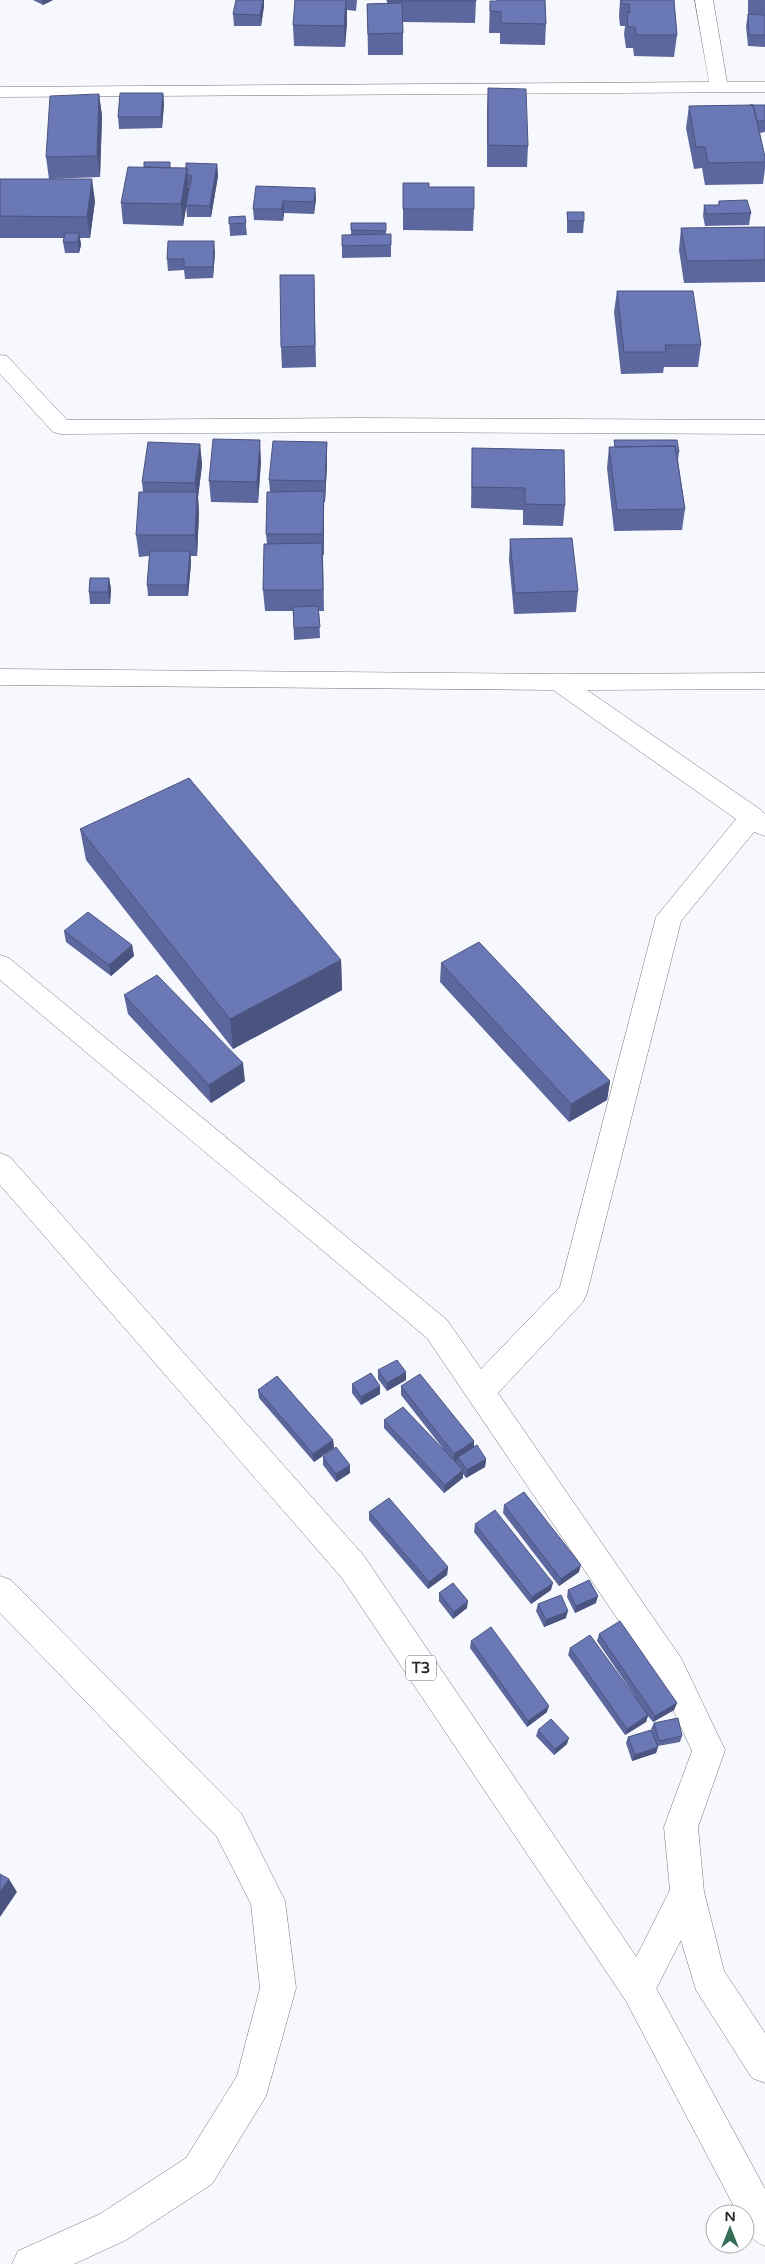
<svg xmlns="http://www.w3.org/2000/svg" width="765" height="2264" font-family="'Varela Round',sans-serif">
<rect width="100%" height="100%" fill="#f6f8fe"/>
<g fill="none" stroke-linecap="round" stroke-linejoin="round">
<g stroke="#777982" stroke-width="1">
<path id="street" d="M695,0H713L727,82H765V92L0,97V87L709,82Z
M0,355L7,356L67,420L358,418L765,420V434L358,432L61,434L53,432L0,374Z
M0,669L558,674L765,673V689L587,690L761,810L765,814V836L754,832L681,921L587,1293L583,1302L498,1393L681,1658L725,1750L698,1827L704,1892L724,1971L765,2033V2083L752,2078L696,1990L681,1940L650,2001L638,2007L626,2001L620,1989L670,1890L664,1827L692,1751L659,1680L427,1338L0,980V955L9,958L447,1320L481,1369L560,1287L656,917L736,819L553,690L0,685Z
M0,1576L11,1580L241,1813L285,1901L296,1988L266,2096L212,2184L126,2240L74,2264H12L18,2251L100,2214L186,2158L237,2076L260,1988L251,1904L217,1837L0,1613Z"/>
</g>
<g stroke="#777982" stroke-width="1">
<path id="highway" d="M0,1153L10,1157L364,1556L650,1977L765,2189V2246C749,2239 745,2231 745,2214H738L626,2001L342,1578L0,1185Z"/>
</g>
<use href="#street" fill="#fff" fill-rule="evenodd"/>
<use href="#highway" fill="#fff" fill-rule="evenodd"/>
</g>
<path fill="#5c679d" d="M33,0H53L43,5Z
M295,0H357L356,11L347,10V22L345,47L294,46L293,25Z
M387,0H476L475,23L403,22V55H368L367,4L387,3Z
M497,0H545L546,24L545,45L500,44V33H489L490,1H497Z
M620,0H674L677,35L674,57L634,56L633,48H626L624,34L625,26H620L619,16Z
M748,0H765V47L748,46L746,26L748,14Z
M264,6L261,26H234L233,14Z
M488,88L528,146L527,167H487V110Z
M163,93L164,104L162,128L119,129L118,117Z
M99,94L102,116L100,177L49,179L46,157Z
M765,105V132L760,133L765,157V169L763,184L705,185L702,168L694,169L686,128L689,106Z
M217,164L218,176L211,217H187L186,205L190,186H188L189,190L183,226L123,224L121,203L171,168H186Z
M0,179L95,201L90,238H80L81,245L79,253H65L63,242L64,238H0Z
M403,183L429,187L474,209L473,231L403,230Z
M315,188L316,199L314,214L284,213L283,221L254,220L253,209Z
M719,201L751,213L749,225L705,226L703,216L704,205H718Z
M567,212L584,221L583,233H567Z
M245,216L247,235L230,236L229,217Z
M351,223H386V234H391V257L342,258V235H351Z
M765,227V282L684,283L679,250L681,228Z
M215,252L213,278L185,279L184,270L168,271L167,259Z
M314,275L316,367L282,368L281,347Z
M617,291L701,345L698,367H664L663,373L621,374L614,312Z
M614,440L679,452L678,460L685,509L682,530L614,531L607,468L609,447H614Z
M327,442V464L325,502H324V555H323L324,611H319L320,638L294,640L293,611H265L263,590L267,544L266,534L270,492L269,480Z
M200,444L202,465L198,497L199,513L197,556H191V563L188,596H148L147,585L149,556L139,557L136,535L143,492L142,482Z
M472,448L565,505L563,526L523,525V510L471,508Z
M261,461L258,503L211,502L209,481Z
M510,539L578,591L576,612L514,614L509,560Z
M109,578L111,589L110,604H90L89,592Z
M80,829L341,960L342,990L233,1049L86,860Z
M64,931L132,945L134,956L111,976L66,942Z
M441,963L610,1081L607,1100L569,1122L440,982Z
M124,995L245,1081L211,1103L128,1014Z
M378,1370L406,1380L387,1391L378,1379Z
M352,1384L380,1386V1394L361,1405L352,1393Z
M401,1386L474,1441V1447L486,1459L485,1467L466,1478L463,1474V1478L444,1493L384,1428V1420L445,1451L401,1395Z
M258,1390L333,1440L334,1448L314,1462L259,1398Z
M323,1457L350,1473L336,1482L323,1465Z
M504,1505L579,1572L559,1586L503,1513Z
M369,1512L448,1567L447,1575L428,1589L369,1520Z
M475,1524L551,1590L531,1604L474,1532Z
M568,1590L596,1603L575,1613L567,1597Z
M439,1593L467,1608L453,1619L439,1601Z
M538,1604L566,1618L544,1627L536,1611Z
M599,1634L677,1703L674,1710L653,1722L648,1716L646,1722L625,1735L568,1655L570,1648L636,1698L597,1641Z
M471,1641L547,1712L527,1727L470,1648Z
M654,1723L682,1736L680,1742L658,1746L656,1753L632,1761L626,1743L628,1737L652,1731L651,1729Z
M538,1730L567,1744L554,1755L536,1736Z"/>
<path fill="#4b547f" d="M42,0H53L43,5Z
M263,0H264V6L261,26L260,15Z
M346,0L347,22L345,47L344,26Z
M163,93L164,104L162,128L161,117Z
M99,94L102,116L100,177L97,156Z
M217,164L218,176L211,217L210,206Z
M187,168L189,190L183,226L181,204Z
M92,179L95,201L90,238L87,217Z
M315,188L316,199L314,214V202Z
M283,201L284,213L283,221L282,209Z
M79,233L81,245L79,253L78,242Z
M214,241L215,252L213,278V267Z
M260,440L261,461L258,503L257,482Z
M327,442V464L325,502V481Z
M200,444L202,465L198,497L199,513L197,556L195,535L197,503L195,483Z
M324,491V555L323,534Z
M190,551L191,563L188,596L187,585Z
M109,578L111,589L110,604L108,592Z
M132,945L134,956L111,976L109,965Z
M341,960L342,990L233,1049L230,1019Z
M243,1063L245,1081L211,1103L209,1085Z
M610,1081L607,1100L569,1122L571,1104Z
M406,1372V1380L387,1391V1383Z
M380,1386V1394L361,1405V1397Z
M333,1440L334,1448L314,1462L313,1454Z
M474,1441V1450L458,1457V1460L454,1462V1454Z
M486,1459L485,1467L466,1478L467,1470Z
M350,1465V1473L336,1482V1474Z
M463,1470V1478L444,1493L445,1485Z
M581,1565L579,1572L559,1586L561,1579Z
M448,1567L447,1575L428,1589L429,1582Z
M553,1583L551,1590L531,1604L532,1597Z
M598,1596L596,1603L575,1613L576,1606Z
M468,1601L467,1608L453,1619L454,1612Z
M568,1611L566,1618L544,1627L546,1620Z
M677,1703L674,1710L653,1722L655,1716Z
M549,1706L547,1712L527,1727L528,1721Z
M648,1715L646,1722L625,1735L627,1729Z
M569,1738L567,1744L554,1755L555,1749Z
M658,1747L656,1753L632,1761L635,1755Z
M9,1879L17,1892L0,1917V1892Z"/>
<path fill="#6b78b6" stroke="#4b547f" d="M236,0H263L260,15L233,14Z
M295,0H346L344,26L293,25Z
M387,0H476V1H387Z
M497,0H545L546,24L501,23V12L490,11V1H497Z
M621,0H674L677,35H636L635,27H628L627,12L630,13L629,4H622Z
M402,3L403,33L368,34L367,4Z
M748,14L765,15V35H749Z
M488,88L526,89L528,146L488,145Z
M120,93H163L161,117H118Z
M99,94L97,156L46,157L50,96Z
M750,105H765V121H757L753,105Z
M753,105L765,157V162L708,163L705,147H696L689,106Z
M144,162H170V168L144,167Z
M186,163L217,164L210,206L186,205L192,176L187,174V168H186Z
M128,167L187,168L181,204L121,203Z
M0,179H92L87,217L0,216Z
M403,183H429V187H474V209H403Z
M256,186L315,188L314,202L283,201L282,209H253Z
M747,200L751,213L706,214L704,205H719V201Z
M567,212H584V221H568Z
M245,216L246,223L229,224V217Z
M351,223H386V231L351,230Z
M765,227V260L687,261L681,228Z
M65,233H79L78,242H63Z
M391,234V245L342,246V235Z
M168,241H214L213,267H184V259H167Z
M280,275H314L315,346L281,347Z
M617,291H693L701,345H665L666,352H624Z
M213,439L260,440L257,482L209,481Z
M614,440H677L679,452H676L675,446L615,447Z
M273,441L327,442L325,481L269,480Z
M148,442L200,444L195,483L142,482Z
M675,446L685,509L617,510L609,447Z
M472,448L564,450L565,505L525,504V488L472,487Z
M324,491L323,534H266L267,492Z
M139,492H197L195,535H136Z
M572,538L578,591L515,593L510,539Z
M322,543L323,590H263L264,544Z
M150,551H190L187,585H147Z
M90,578H109L108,592H89Z
M318,606L320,627L294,628L293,607Z
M189,778L341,960L230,1019L80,829Z
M88,912L132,945L109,965L64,931Z
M479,942L610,1081L571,1104L441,963Z
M157,975L243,1063L209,1085L124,995Z
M397,1360L406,1372L387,1383L378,1370Z
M371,1373L380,1386L361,1397L352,1384Z
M420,1374L474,1441L454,1454L401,1386Z
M277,1376L333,1440L313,1454L258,1390Z
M403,1407L463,1470L445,1485L384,1420Z
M477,1445L486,1459L467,1470L458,1457Z
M336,1447L350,1465L336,1474L323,1457Z
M524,1492L581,1565L561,1579L504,1505Z
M389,1498L448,1567L429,1582L369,1512Z
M495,1510L553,1583L532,1597L475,1524Z
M589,1580L598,1596L576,1606L568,1590Z
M453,1583L468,1601L454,1612L439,1593Z
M561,1595L568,1611L546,1620L538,1604Z
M620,1621L677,1703L655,1716L599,1634Z
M491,1627L549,1706L528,1721L471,1641Z
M590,1635L648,1715L627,1729L570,1648Z
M678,1718L682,1736L659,1741L654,1723Z
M551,1719L569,1738L555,1749L538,1730Z
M651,1730L658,1747L635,1755L628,1737Z
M0,1874L9,1879L0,1892Z"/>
<g text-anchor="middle" stroke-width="5" stroke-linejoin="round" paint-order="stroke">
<rect fill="#fff" stroke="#696a6c" stroke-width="1" x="406" y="1655.5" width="30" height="25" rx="4"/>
<g font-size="15" font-weight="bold" fill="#292a2d">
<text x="421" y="1673">T3</text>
</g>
</g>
<g transform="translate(730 2229)"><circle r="24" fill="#ffffff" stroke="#a9aaab"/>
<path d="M0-4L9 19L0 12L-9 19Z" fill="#366e56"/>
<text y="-8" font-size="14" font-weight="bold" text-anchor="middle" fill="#292a2d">N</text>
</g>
</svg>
